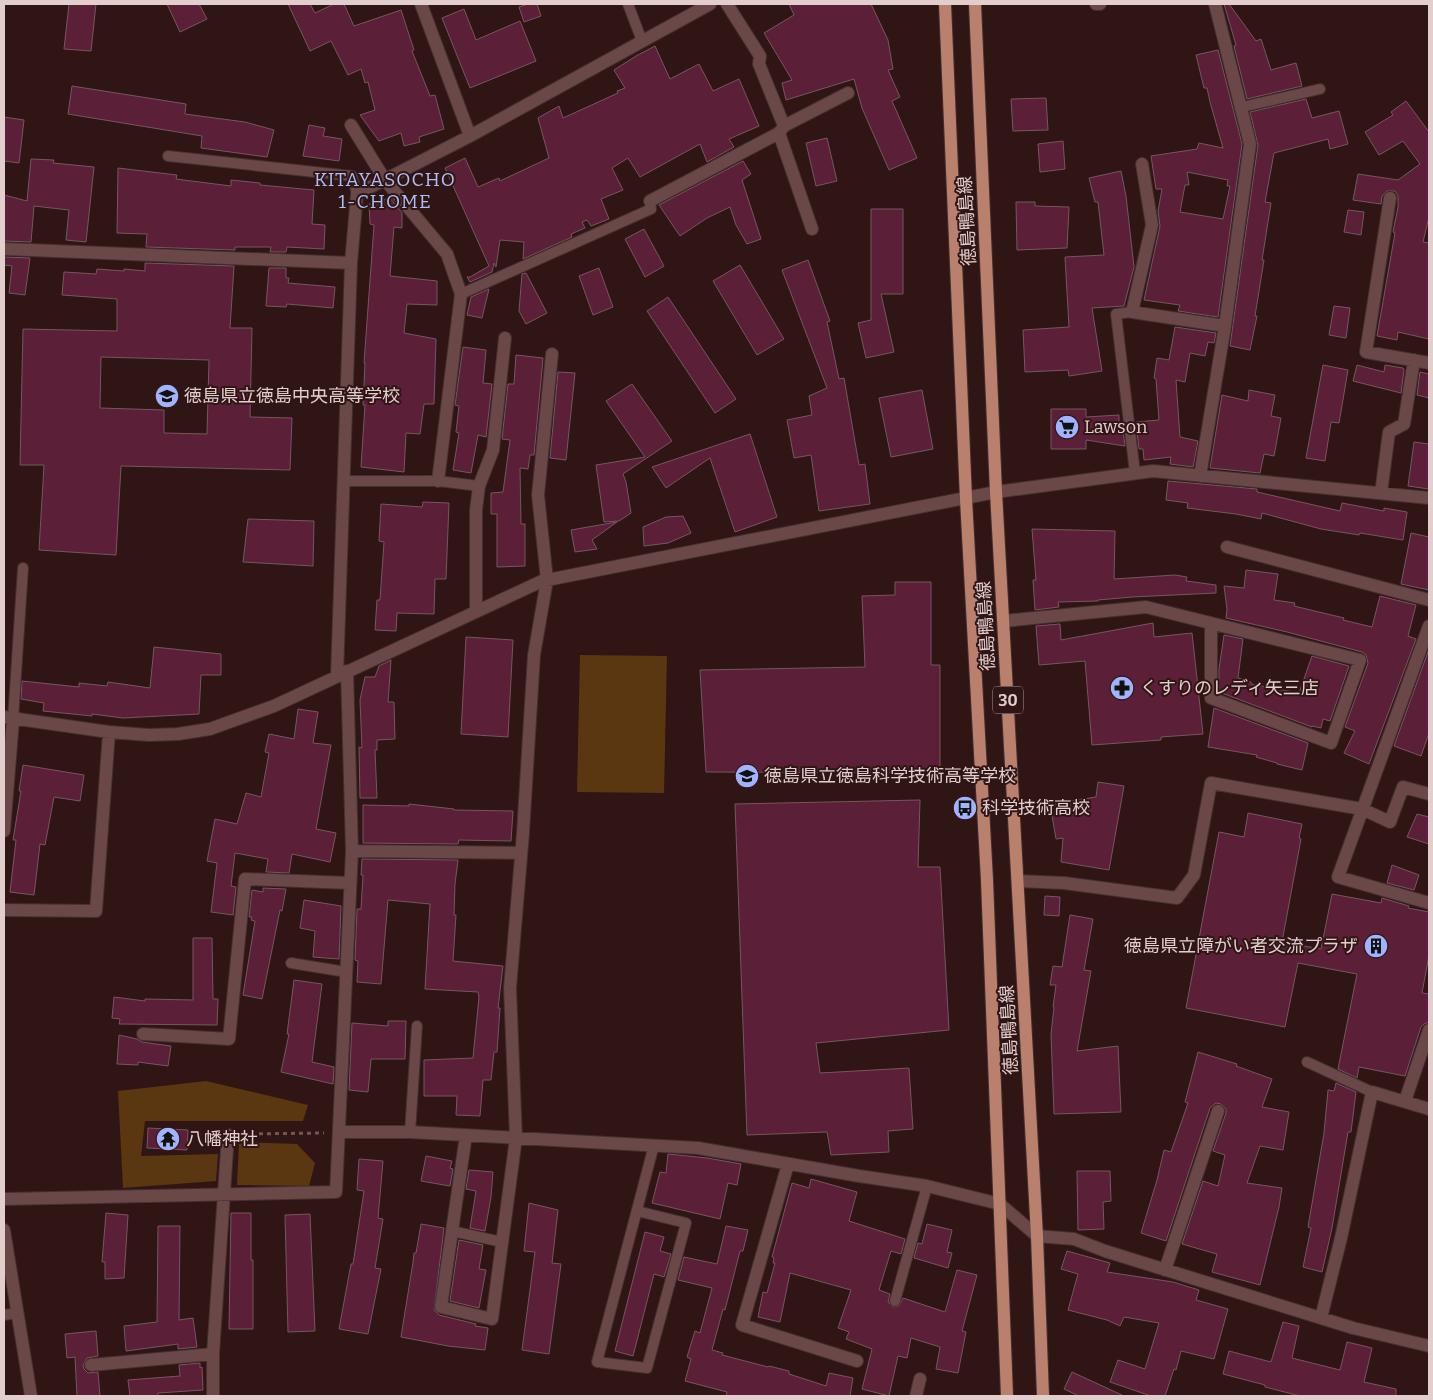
<svg xmlns="http://www.w3.org/2000/svg" width="1433" height="1400" font-family="Bitter,'Noto Sans JP',serif">
<rect width="100%" height="100%" fill="#301515"/>
<path fill="#5a3611" d="M580,655L667,656L664,793L577,792Z
M206,1081L308,1105L303,1121H145L141,1156L218,1154L216,1181L123,1188L118,1091Z
M239,1142L297,1144L315,1163L309,1186L237,1185Z"/>
<path fill="#5b2037" stroke="#76565f" fill-rule="evenodd" d="M69,4H96L91,51L64,49Z
M167,4H199L207,19L180,32Z
M288,4H310L315,13L334,4H344L354,26L401,10L414,50L412,51L430,96L435,95L444,129L419,137L420,142L404,146L401,133L379,141L360,115L375,110L368,82L365,83L361,69L348,75L331,41L310,51Z
M528,4H537L541,16L524,22L519,7Z
M789,4H871L888,40L893,69L888,70L900,97L892,101L917,158L889,170L862,108L854,79L786,100L782,83L792,80L764,33L794,15Z
M1224,4H1229L1256,41L1261,39L1271,70L1296,63L1302,86L1247,99L1234,46L1236,45Z
M464,9L476,40L520,21L536,61L470,88L442,18Z
M655,46L670,79L699,64L713,91L739,79L759,126L729,139L734,147L707,162L700,144L640,177L628,158L612,168L623,190L601,199L609,219L591,226L587,220L582,222L585,228L571,234L572,237L523,259L524,242L500,240L496,267L494,263L492,272L470,282L467,277H470L489,266L445,168L465,158L478,187L499,178L500,181L549,158L538,118L559,106L563,118L618,93L617,91L625,88L614,70L636,56Z
M1218,50L1242,144L1218,317L1178,311L1180,305L1144,300L1160,226L1158,211L1162,189H1156L1151,156L1197,149L1199,143L1223,148L1210,102L1207,88H1204L1196,55ZM1187,172L1228,180L1227,186H1230L1223,219L1180,212L1185,185H1189Z
M72,86L186,104L185,114L245,122L274,130L267,157L201,148L202,136L68,114Z
M1046,98L1048,130L1013,131L1011,99Z
M1306,99L1312,118L1339,111L1348,144L1330,149L1328,139L1274,153L1265,202L1271,203L1262,260H1264L1255,316H1257L1250,350L1230,346L1258,145L1250,112Z
M1406,101L1429,132V217L1423,242L1429,243V339L1398,332L1397,340L1377,336L1395,233L1393,232L1398,207V196L1395,191H1387L1382,196L1381,204L1353,200L1358,174L1398,180L1420,164L1403,141L1379,155L1365,132L1393,115L1391,112Z
M4,117L24,120L19,163L4,161Z
M309,125L325,128L323,136L342,139L339,161L303,156Z
M827,138L837,181L816,186L806,143Z
M1063,141L1065,169L1040,172L1038,144Z
M31,159L54,160L53,163L94,167L86,242L66,240L69,210L34,206L31,242L4,241V195L27,201Z
M743,161L751,174L742,180L761,239L747,244L736,225L730,207L707,218L680,236L659,205Z
M118,168L177,175L176,179L231,186V180L260,183V185L314,190L312,224L325,225L324,249L287,247L286,252H270L271,247H235V250L146,247L147,234L117,233Z
M1121,171L1126,196L1134,267L1124,306L1092,308L1102,371L1069,376L1068,370L1025,372L1023,330L1069,327L1065,257L1104,255L1098,202H1095L1089,178Z
M390,198L402,213V228L394,227L390,276L437,281V305L407,304L404,333L436,339L434,404H424L420,434L406,433L404,472L361,467L365,405H363L365,363H364L374,225L370,224L369,204Z
M1016,202H1035V206L1069,207L1067,248L1017,250Z
M871,209H903V294H881L894,352L866,358L858,323L871,320Z
M1348,210L1364,212L1361,235L1344,232Z
M644,229L664,266L645,277L625,239Z
M4,257L30,258L25,295L9,293L12,266L4,265Z
M808,260L830,321L827,322L839,379L844,378L859,465L865,464L870,504L819,511L811,455L794,458L787,420L812,415L809,396L827,388L782,270Z
M145,263L234,266L230,328H252L250,417L292,418L290,470L121,466L116,555L39,550L44,465H20L23,329L117,331V299L62,295L64,272L96,274L97,269L124,271V269L145,271ZM101,357L209,360L207,434L164,433V410L100,408Z
M740,265L784,339L757,355L713,281Z
M269,268H286V278H289L288,283L335,287L333,308L287,304L286,307L266,306Z
M599,268L613,307L593,315L579,276Z
M526,273L547,313L526,324L519,311L522,274Z
M489,289L482,318L467,315L471,297Z
M668,297L736,399L715,413L647,311Z
M1334,306L1350,308L1346,338L1329,335Z
M1175,327L1216,333L1214,343L1208,342L1205,356L1190,353L1185,382L1176,380L1180,437L1198,441L1193,467L1170,464L1171,457L1144,460L1143,449H1139L1136,422L1159,420L1156,379L1154,378L1157,358L1169,360Z
M463,347L486,350L483,383L492,384L486,437L478,435L471,473L453,470L459,433L456,432L459,406L455,405Z
M516,355L543,358L534,455H530L528,469L520,468L521,524H525V566L497,567V514H491V493L503,492L510,440L502,439L508,384H514Z
M1323,365L1348,370L1339,423L1331,422L1325,461L1306,458Z
M1357,365L1384,372L1385,365L1403,368L1404,370L1401,393L1353,381Z
M558,372L575,373L566,460L550,458Z
M1420,372L1429,374V398L1417,395Z
M632,384L672,441L623,474L626,482L631,513L619,521L604,522L596,465L645,457L606,401Z
M922,390L933,449L891,457L879,398Z
M1249,390L1275,395L1271,416L1281,418L1274,456L1264,454L1260,473L1210,468L1222,395L1248,401Z
M1051,409H1086V417L1119,415V424L1122,423L1125,446L1086,440V449H1051Z
M750,434L777,517L735,532L710,458L666,488L652,467Z
M1414,442L1429,444V489L1408,486Z
M1168,481L1257,489V492L1340,511L1342,503L1384,511V508L1407,512L1403,540L1360,533L1359,535L1321,529L1262,513L1261,519L1236,514L1187,508L1188,503L1166,500Z
M423,502L449,503L446,579H435L434,614L397,613L396,631L375,630L377,600H380L384,542L379,541L381,504L422,507Z
M683,516L691,533L668,543L644,546L643,527L666,517Z
M248,519L314,521L313,566L243,562Z
M617,522L592,540L597,549L575,552L571,530Z
M1032,529L1115,531L1114,579L1175,575L1187,577L1186,581L1216,585V593L1132,597L1098,600V601L1058,602L1059,607L1035,610L1033,580H1036Z
M1411,533L1429,537V590L1401,584Z
M1246,570L1278,574L1274,600L1295,603L1294,606L1344,618L1343,620L1372,627L1380,596L1416,605L1408,636L1416,639L1369,764L1344,753L1355,731L1345,727L1368,663L1366,655L1362,652L1287,632L1226,618L1227,609L1224,586L1244,588Z
M895,582H931V665H940V773L706,772L700,670L865,667L862,596L895,595Z
M1153,623L1154,637L1192,633L1203,734L1161,737V740L1092,745L1085,661L1039,665L1036,626L1060,624L1061,640Z
M1224,635L1243,639L1238,678L1251,682V684L1299,693L1312,656L1349,666L1330,721L1323,719L1321,728L1312,726V727L1219,692V669Z
M466,637L513,640L508,737L461,734Z
M154,647L221,654V675H201L199,714L123,718L92,714V716L43,711L44,703L21,699L22,681L79,687V683L107,686L108,682L150,688Z
M1429,649V733L1421,756L1394,746Z
M391,660L388,702H394L395,739L377,740V750H375L377,798H360L359,747L362,748L360,700L365,677H375L379,666Z
M1214,708L1308,743L1302,770L1277,764V763L1256,757L1257,755L1208,747Z
M298,709L318,712L313,743L331,745L316,829L336,833L330,862L292,854L289,873L266,872L268,859L235,853L231,886L236,887L233,915L211,912L217,863L207,861L215,819L237,824L246,793L261,797L269,753L265,752L269,734L294,739Z
M23,765L84,775L80,801L54,797L45,845L40,844L34,895L10,892L16,840H13L21,791H19Z
M1098,782L1124,786L1109,870L1061,862L1063,838L1056,839L1050,804L1096,797Z
M920,800L918,867H940L949,1030L816,1043L820,1073L909,1068L913,1129L888,1131L889,1152L831,1155L827,1132L747,1135L735,804Z
M409,804L454,809V810L513,811L511,841L459,840L458,844L363,843V805L409,806Z
M1248,813L1302,824L1299,838L1301,839L1282,942L1321,949L1332,894L1381,903L1382,898L1409,906L1408,908L1429,912V955L1422,993L1429,994V1022L1424,1024L1421,1027L1405,1076L1359,1067L1357,1078L1338,1069L1357,974L1298,963L1285,1027L1186,1008L1219,832L1244,837Z
M1417,814L1429,817V844L1407,837Z
M362,859L458,860L455,884L454,915H456L453,961L503,966L498,1008H500L497,1052H494L491,1080H483L480,1116L456,1115L457,1096H424V1060L473,1058L479,997L478,992L425,989L430,904L388,900L381,984L357,982L358,961L355,960L357,909H361L363,875H361Z
M1392,865L1419,875L1414,890L1387,883Z
M263,888L286,889L282,911L280,910L262,999L243,995L255,921L251,920L252,917H249L252,890L263,892Z
M1045,896L1060,897L1059,916L1044,915Z
M304,900L341,906L339,959L313,957L315,931L300,928Z
M1070,915L1093,919L1084,970L1091,971L1077,1051L1118,1046L1121,1112L1054,1114L1051,1034L1054,1007H1053L1056,985H1050L1053,966L1062,967Z
M193,938H212L213,999H218L217,1025L119,1024L120,1019L112,1018L114,997L145,1001V999L193,1000Z
M294,980L322,984L312,1062L334,1067L333,1084L281,1072L289,1034H287Z
M388,1021H406L405,1059H371L368,1092L349,1090L352,1023L388,1026Z
M119,1035L137,1039L142,1042L171,1046L168,1066L138,1062V1065L117,1064Z
M1198,1052L1237,1064L1236,1066L1272,1079L1262,1107L1289,1112L1283,1150L1260,1146L1247,1183L1282,1188L1279,1207L1260,1285L1212,1272L1217,1254L1182,1244L1203,1181L1218,1186L1225,1155L1213,1151L1226,1113V1109L1221,1104L1216,1103L1210,1108L1166,1241L1141,1233L1157,1180L1164,1150L1171,1152L1188,1103L1185,1102Z
M1336,1083L1356,1092L1351,1132H1348L1332,1228L1322,1272L1303,1267L1311,1228L1308,1227L1324,1133L1328,1090L1334,1091Z
M148,1128L188,1130L187,1150L147,1148Z
M668,1154L707,1158L741,1164L737,1185L728,1183L720,1219L652,1203L660,1172L666,1173Z
M426,1156L452,1161L450,1168L453,1169L450,1186L421,1181Z
M359,1159L383,1161L378,1218L383,1219L375,1268L381,1269L368,1334L339,1329L351,1264H353L364,1191L357,1190Z
M469,1170L493,1172L491,1197L485,1231L470,1228L476,1191L466,1189Z
M1077,1171H1110L1111,1201L1103,1202L1104,1229L1078,1230Z
M811,1179L857,1192L849,1221L905,1239L901,1254L891,1251L879,1290L890,1294L888,1302L893,1307L899,1306L903,1298L945,1312L957,1270L977,1275L962,1331L966,1332L958,1373L936,1369L940,1347L911,1338L907,1358L898,1356L889,1396L862,1389L872,1349L846,1339L849,1332L838,1328L851,1290L790,1273L780,1322L758,1317L763,1292L767,1293L775,1263H773L774,1258L772,1257L792,1183L809,1188Z
M529,1203L558,1210L552,1263L561,1264L549,1354L522,1350L535,1252L524,1251Z
M106,1213L128,1215L124,1278L105,1279V1262H102Z
M231,1213H251V1260H253V1329H229Z
M310,1214L315,1331L288,1332L285,1215Z
M421,1224L444,1228L434,1310L439,1315L476,1324L475,1326L488,1328L485,1350L448,1346L401,1337L413,1262L414,1253H416Z
M927,1224L952,1230L947,1252L952,1253L948,1268L914,1258L918,1243L922,1244Z
M158,1226H180L179,1320L193,1318L197,1347L178,1349V1344L126,1351L124,1326L157,1322Z
M726,1226L748,1230L743,1251H740L725,1310L723,1309L712,1350L723,1353L722,1355L768,1367L769,1366L789,1371V1374L826,1386L829,1373L853,1378L850,1396H726L727,1392L685,1381L691,1359L687,1357L695,1331L700,1333L712,1288L678,1280L684,1257L717,1264Z
M645,1232L664,1237L660,1251L671,1254L664,1277L654,1274L633,1356L615,1351Z
M459,1240L483,1245L479,1269L486,1270L479,1308L450,1301Z
M1067,1251L1110,1263L1107,1272L1173,1282L1199,1290L1196,1300L1228,1309L1214,1359L1181,1351L1176,1370L1174,1369L1165,1396H1151L1110,1382L1118,1360L1145,1369L1159,1323L1124,1317L1120,1326L1107,1320L1068,1310L1078,1274L1061,1269Z
M1283,1322L1299,1326L1292,1358L1340,1370L1347,1342L1372,1348L1364,1382L1396,1389V1396H1300L1265,1387V1385L1223,1374L1229,1351L1271,1362Z
M96,1331L98,1356L87,1358L83,1365L84,1369L88,1373L98,1372L100,1396H77L75,1357L67,1358L65,1334Z
M200,1363V1368L202,1367L203,1390L158,1393V1396H130L128,1380L180,1376L179,1365Z
M1072,1372L1124,1396H1079L1064,1389Z"/>
<g fill="none" stroke-linecap="round" stroke-linejoin="round">
<g stroke="#442f2f" stroke-width="12">
<path id="service" d="M628,4L642,41
M1242,107L1320,89
M168,156L352,176L357,194
M461,294L651,209L650,201
M1132,312L1116,314L1135,473
M344,481H438L479,486
M13,720L23,568
M291,963L346,972
M1307,1062L1372,1092
M410,1132L417,1026
M637,1211L686,1223L647,1368L597,1362L654,1145
M452,1231L502,1242
M895,1301L927,1186
M4,1315L17,1313"/>
</g>
<g stroke="#442f2f" stroke-width="14">
<path id="minor" d="M421,4L470,136
M727,4L760,56L759,64L784,126
M1096,4H1100
M351,125L385,180L447,254L461,294L438,481
M779,133L812,229
M1142,164L1152,225L1132,312L1225,326
M1390,198L1366,352L1429,363
M650,201L779,133L784,126L848,93
M6,249L351,263
M1200,476L1225,326L1250,144L1215,4
M1381,493L1389,432L1404,424L1414,360
M1227,547L1429,600
M476,612V510L479,486L493,450L505,338
M1004,621L1146,607L1360,660L1331,743L1211,698V623
M1429,626L1338,877L1429,903
M337,676L351,263L357,194L470,136L710,4
M4,717L109,732L149,735L178,734L210,729L274,706L542,581L996,492L1153,471L1429,498
M4,831L13,720
M352,851L521,853
M1018,881L1064,883L1177,898L1194,875L1211,783L1362,809L1390,822L1403,787L1429,794
M4,910L96,911L109,732
M143,1034L229,1039L245,879L350,883
M1405,1101L1429,1030
M339,1132H410L698,1148L859,1176L927,1186L1000,1204L1037,1236L1074,1239L1105,1251L1353,1328L1429,1346
M466,1135L441,1307L492,1319L516,1138L510,988L523,833L534,655L547,580L538,495L552,354
M788,1164L742,1325L857,1361
M4,1199L336,1192L352,851L347,671
M4,1230L31,1396
M1165,1270L1218,1111
M1321,1318L1341,1238L1372,1092L1429,1109
M91,1365L213,1354
M213,1396V1354L228,1135
M916,1396L920,1379"/>
</g>
<g stroke="#442f2f" stroke-width="14">
<path id="primary" d="M945,4L966,499L987,880L1007,1396
M975,4L996,492L1037,1236L1043,1396"/>
</g>
<path stroke="#6f5756" stroke-width="3" stroke-dasharray="4 4" stroke-linecap="butt" d="M243,1134L324,1133
M197,1135H214"/>
<use href="#service" stroke="#694847" stroke-width="10"/>
<use href="#minor" stroke="#694847" stroke-width="12"/>
<use href="#primary" stroke="#ba806e" stroke-width="12"/>
</g>
<defs>
<g id="school-disc" transform="scale(1.25)"><circle r="9.5" fill="#a1b3fd" stroke="#301515"/><path d="M0-5L7-2L0 1L-7-2ZM-4 1L0 2.5L4 1V4Q0 6-4 4Z" fill="#111"/></g>
<g id="supermarket-disc" transform="scale(1.25)"><circle r="9.5" fill="#a1b3fd" stroke="#301515"/><path d="M-6-5.5h2.5l.6 2H6L4.5 2H-2.5L-4.4-4H-6ZM-1.5 3.2a1.3 1.3 0 1 0 .1 0ZM3 3.2a1.3 1.3 0 1 0 .1 0Z" fill="#111"/></g>
<g id="pharmacy-disc" transform="scale(1.25)"><circle r="9.5" fill="#a1b3fd" stroke="#301515"/><path d="M-2-6h4v4h4v4h-4v4h-4v-4h-4v-4h4Z" fill="#111"/></g>
<g id="bus-disc" transform="scale(1.25)"><circle r="9.5" fill="#a1b3fd" stroke="#301515"/><path d="M-5-6H5V4H4V6H2V4H-2V6H-4V4H-5ZM-3.5-4V0h7V-4ZM-3.5 1.2v1.5H-2V1.2ZM2 1.2v1.5H3.5V1.2Z" fill="#111"/></g>
<g id="building-disc" transform="scale(1.25)"><circle r="9.5" fill="#a1b3fd" stroke="#301515"/><path d="M-4-6H4V6H1V3H-1V6H-4ZM-2.5-4.3h1.7v1.8h-1.7ZM.8-4.3h1.7v1.8H.8ZM-2.5-1h1.7V.8h-1.7ZM.8-1h1.7V.8H.8Z" fill="#111"/></g>
<g id="temple-disc" transform="scale(1.25)"><circle r="9.5" fill="#a1b3fd" stroke="#301515"/><path d="M0-6L5-2H3V0L6.5 2.5H4V6H1.5V3h-3V6H-4V2.5H-6.5L-3 0V-2H-5Z" fill="#111"/></g>
</defs>
<g fill-rule="evenodd">
<use href="#school-disc" x="167" y="396"/>
<use href="#supermarket-disc" x="1067" y="427"/>
<use href="#pharmacy-disc" x="1122" y="688"/>
<use href="#school-disc" x="747" y="776"/>
<use href="#bus-disc" x="965" y="808"/>
<use href="#building-disc" x="1376" y="946"/>
<use href="#temple-disc" x="168" y="1139"/>
</g>
<g text-anchor="middle" stroke-width="4" stroke-linejoin="round" paint-order="stroke">
<rect fill="#301515" stroke="#ad9696" stroke-width="1" x="993" y="686.5" width="30" height="27" rx="4"/>
<g font-size="16" font-weight="bold" fill="#e2cecd">
<text x="1008" y="706">30</text>
</g>
<g font-size="18" fill="#e2cecd" stroke="#301515">
<text transform="translate(967 221) rotate(-93)" y="6">徳島鴨島線</text>
<text transform="translate(986 626) rotate(-93)" y="6">徳島鴨島線</text>
<text transform="translate(1009 1030) rotate(-93)" y="6">徳島鴨島線</text>
</g>
<g font-size="18" fill="#e2cecd" stroke="#301515" text-anchor="start">
<text x="184" y="402">徳島県立徳島中央高等学校</text>
<text x="1084" y="433">Lawson</text>
<text x="1140" y="694">くすりのレディ矢三店</text>
<text x="764" y="782">徳島県立徳島科学技術高等学校</text>
<text x="982" y="814">科学技術高校</text>
<text x="1358" y="952" text-anchor="end">徳島県立障がい者交流プラザ</text>
<text x="186" y="1145">八幡神社</text>
</g>
<g font-size="19" letter-spacing="1" fill="#afbef5" stroke="#301515">
<text x="385" y="186">KITAYASOCHO<tspan x="385" dy="22">1-CHOME</tspan></text>
</g>
</g>
<rect width="1433" height="1400" fill="none" stroke="#e2cecd" stroke-width="10"/>
</svg>
